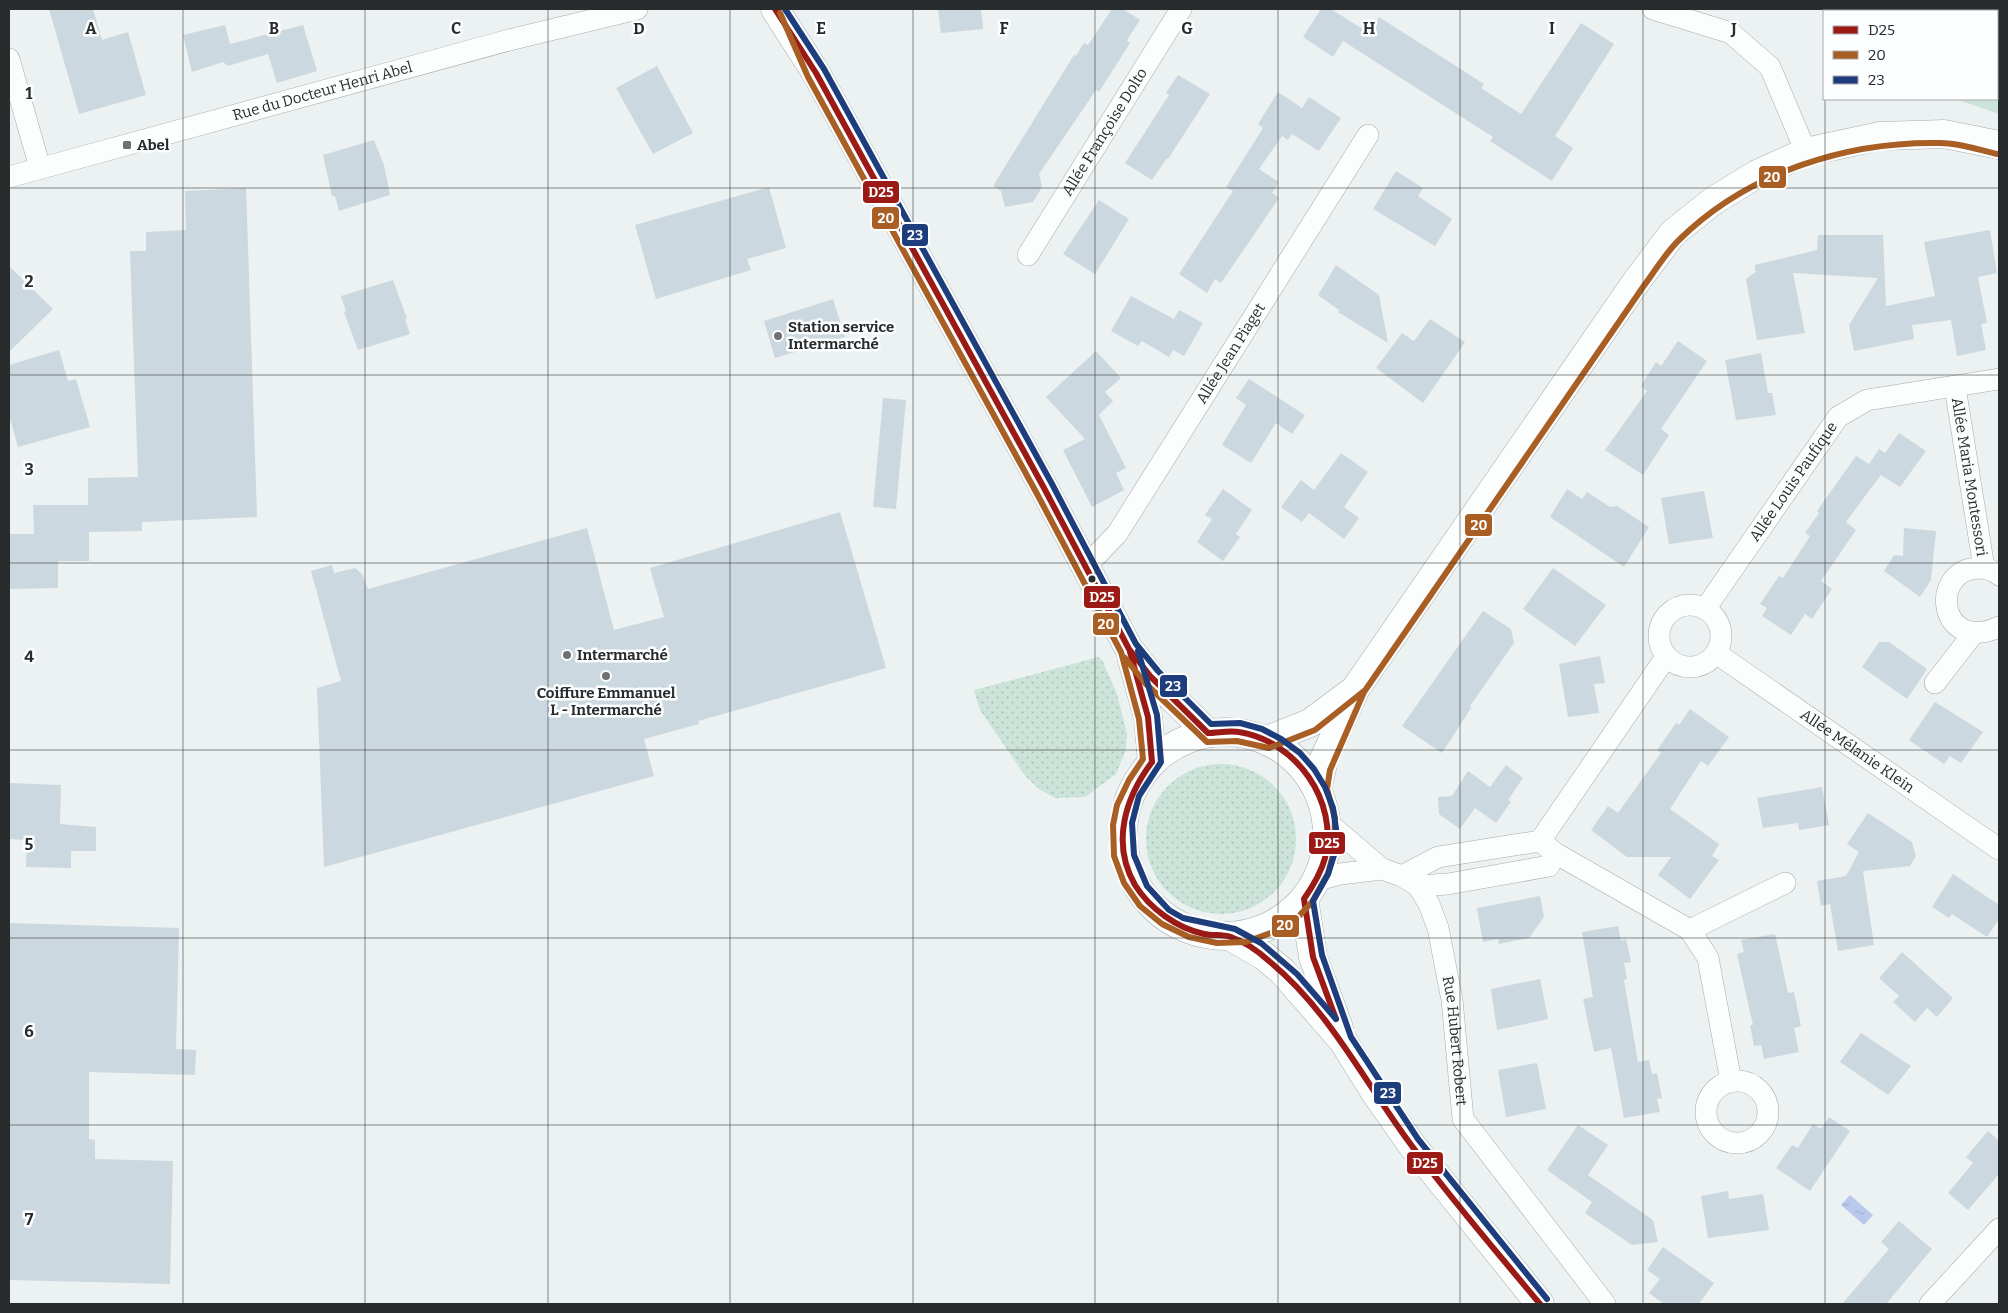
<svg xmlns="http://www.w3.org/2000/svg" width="2008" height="1313" font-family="Bitter,serif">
<defs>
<pattern id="green-dots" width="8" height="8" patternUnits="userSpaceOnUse" patternTransform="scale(1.25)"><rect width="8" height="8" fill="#cce3d9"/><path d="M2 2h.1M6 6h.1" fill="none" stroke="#afc3bb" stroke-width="1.8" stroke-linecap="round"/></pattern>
<pattern id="water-ripples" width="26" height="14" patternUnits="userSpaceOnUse" patternTransform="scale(1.25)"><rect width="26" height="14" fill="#bac8eb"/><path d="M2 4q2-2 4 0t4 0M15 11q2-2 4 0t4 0" fill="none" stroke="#a0acca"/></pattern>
</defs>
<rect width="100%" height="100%" fill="#ecf1f2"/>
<path fill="url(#green-dots)" d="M1099,657L1103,662L1117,694L1127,734L1126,750L1116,774L1085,797L1055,798L1039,789L1026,777L980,710L974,690Z
M1146 839a75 75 0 1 1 150 0a75 75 0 1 1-150 0Z"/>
<path fill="#cce3d9" d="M1936,9H1999V114L1955,99H1997V11H1935Z"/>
<path fill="url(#water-ripples)" d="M1850,1195L1873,1215L1864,1225L1841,1205Z"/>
<path fill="#ccd8df" d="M49,9H93L102,40L128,32L146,95L79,114Z
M938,9H981L983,29L941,33Z
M1112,9H1123L1140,20L1127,40L1130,43L1099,92L1096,90L1039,174L1042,187L1033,202L1005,207L1001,191L993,186L1074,55L1076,56L1084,43L1088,45Z
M1321,9H1331L1369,33L1379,17L1484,84L1481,88L1521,114L1581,23L1614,44L1555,136L1573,148L1552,181L1490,141L1493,137L1343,41L1333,57L1303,37Z
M225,25L230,44L303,25L317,71L277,83L268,54L228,66L223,62L192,72L183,35Z
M657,66L693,133L653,154L616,88Z
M1178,75L1210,94L1168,159L1167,158L1152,180L1125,163L1169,95L1166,93Z
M1278,92L1302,108L1309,97L1341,118L1319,151L1292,134L1288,140L1282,136L1259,169L1279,182L1272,193L1279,198L1221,283L1215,279L1207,293L1179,274L1233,191L1226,187L1263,128L1258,124Z
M374,140L384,165L390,195L339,211L335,196H332L323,155Z
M1396,171L1423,188L1418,196L1452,219L1435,246L1373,209Z
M769,187L786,248L747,259L751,270L656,299L635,225Z
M246,188L257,517L142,522V531L89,532V561H58V588L9,589V534H34L33,505H88V478L138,477L130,251H146V232L186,230L185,191Z
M1099,200L1129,219L1095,274L1063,254Z
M1990,230L1997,273L1978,277L1987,323L1981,324L1986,350L1957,356L1951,320L1912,325L1914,339L1854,351L1849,325L1878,278L1793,273L1805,333L1757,340L1746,279L1757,271H1755V265L1817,250L1818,235H1883L1886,306L1935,296L1924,242Z
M1336,265L1379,295L1388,343L1338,312L1339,310L1318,295Z
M9,266L53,309L9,352Z
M393,280L407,319H405L410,334L358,350L344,312L346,311L341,296Z
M1131,296L1174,319L1179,310L1203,323L1184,356L1173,350L1169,357L1142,341L1138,346L1111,331Z
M833,299L845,337L775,358L764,321Z
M1430,319L1465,342L1423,403L1376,368L1402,333L1414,341Z
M1678,341L1707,361L1661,429L1669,435L1643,475L1605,450L1647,391L1641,386L1656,362L1661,366Z
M59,350L68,381L76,379L90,427L18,447L9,415V365Z
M1096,351L1121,378L1105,392L1113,401L1099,415L1126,468L1116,473L1124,490L1092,507L1063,450L1085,439L1046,397Z
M1761,353L1768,393H1772L1776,415L1736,420L1725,360Z
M1249,379L1305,415L1292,434L1276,423L1251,463L1222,445L1246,405L1236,398Z
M883,398L906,400L896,509L873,507Z
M1899,433L1926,451L1900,487L1881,475L1868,492L1846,522L1856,530L1821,581L1832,589L1812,619L1805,614L1791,635L1762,616L1767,608L1760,604L1779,576L1783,578L1810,536L1805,533L1819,513L1817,511L1856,456L1869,464L1879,449L1885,453Z
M1341,453L1368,472L1344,507L1359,518L1344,539L1309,513L1302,522L1281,507L1301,480L1314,490Z
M1223,489L1252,510L1236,534L1240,537L1223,561L1197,542L1212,519L1205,515Z
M1567,489L1582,499L1587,492L1610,507L1617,506L1649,527L1624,567L1550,517Z
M1704,491L1713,538L1669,544L1661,498Z
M840,512L886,668L698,721L699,724L644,739L654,776L324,867L317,688L341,681L311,571L332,565L334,573L355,568L362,574L368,589L587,528L614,630L664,617L650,568Z
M1904,528L1936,531L1931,580L1920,597L1884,571L1894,555L1903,556Z
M1553,568L1606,605L1575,646L1523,609Z
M1483,611L1511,629L1514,643L1470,706L1471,708L1442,753L1402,726Z
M1879,642H1889L1927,669L1907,699L1862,667Z
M1600,656L1605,683L1594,684L1599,713L1568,717L1559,664Z
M1935,702L1983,732L1961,763L1950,756L1944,764L1909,740Z
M1690,709L1729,737L1708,766L1701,761L1670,809L1719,844L1712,856L1719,860L1690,899L1658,875L1671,857H1627L1591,830L1608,806L1618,813L1661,753L1657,750L1676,723L1679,725Z
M1506,765L1523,778L1508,800L1511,802L1496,823L1475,808L1460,829L1439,814L1438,797L1452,796L1468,771L1490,787Z
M9,783L61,785L60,824L96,827V851H71V868L26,867L27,840L9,839Z
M1822,787L1829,825L1799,830L1798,823L1763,828L1757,798Z
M1868,813L1912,842L1916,856L1910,866L1863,871L1874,945L1838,951L1830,904L1821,906L1817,881L1846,876L1859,852L1847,844Z
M1953,874L1999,905V919L1987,937L1952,914L1949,918L1932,907Z
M1540,896L1544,917L1529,938L1499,944L1498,939L1483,942L1477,908Z
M9,923L179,928L176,1049L196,1050L195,1075L89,1072V1139L95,1140V1159L173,1161L170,1284L9,1280Z
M1618,926L1621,941L1626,939L1631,962L1624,963L1627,979L1624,980L1638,1062L1649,1060L1652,1074L1657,1073L1662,1098L1657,1099L1660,1112L1624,1118L1611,1048L1594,1052L1583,999L1593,997L1582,932Z
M1775,934L1788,993L1794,992L1801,1026L1794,1028L1799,1052L1764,1059L1761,1045L1754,1046L1750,1025H1753L1737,954L1744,952L1741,940Z
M1902,952L1953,998L1937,1017L1927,1008L1915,1022L1893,1002L1899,996L1879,978Z
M1540,979L1548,1019L1497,1030L1491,989Z
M1861,1033L1911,1066L1888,1095L1840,1062Z
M1537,1063L1546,1109L1506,1117L1498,1070Z
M1829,1117L1850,1131L1810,1191L1776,1168L1792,1145L1798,1148L1813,1124L1821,1129Z
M1578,1125L1608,1145L1588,1175L1653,1220L1658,1242L1632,1245L1585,1213L1592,1202L1547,1170Z
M1988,1131L1999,1141V1174L1968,1210L1948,1193L1973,1163L1966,1157Z
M1728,1191L1729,1199L1763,1194L1769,1230L1708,1238L1701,1196Z
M1899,1221L1932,1249L1886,1304H1842L1889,1249L1881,1242Z
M1663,1247L1714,1283L1699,1304H1664L1649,1293L1660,1279L1647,1270Z"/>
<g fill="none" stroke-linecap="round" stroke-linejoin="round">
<g stroke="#a7abac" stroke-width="22">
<g id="street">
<path d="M1653,9L1731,33L1770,67L1806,152"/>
<path d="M9,59L40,168"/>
<path id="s1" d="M9,177L509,40L637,9"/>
<path id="s2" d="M1028,255L1181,9"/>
<path id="s3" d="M1955,387L1984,568"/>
<path id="s4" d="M1086,566L1117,534L1368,135"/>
<path d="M1999,575C1993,570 1986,568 1978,568C1929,570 1938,654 1999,627"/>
<circle cx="1690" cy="636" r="31"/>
<path id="s5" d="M1705,609L1838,417L1867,400L1999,379"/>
<path id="s6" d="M1716,653L1999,849"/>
<path d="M1935,683L1973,634"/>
<path d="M1327,822L1382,869L1402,876L1418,886L1448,884L1549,866L1555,853L1540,841L1438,857L1402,876"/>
<path d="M1540,841L1666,657"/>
<path d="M1555,853L1690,930L1708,958L1731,1081"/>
<path d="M1317,880L1340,874L1382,869"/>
<path id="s7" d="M1418,886L1429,904L1438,928L1452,1000L1463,1119L1605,1304"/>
<path d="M1690,930L1785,883"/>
<circle cx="1737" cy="1112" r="31"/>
<path d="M1930,1304L1999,1229"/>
</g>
</g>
<g stroke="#a7abac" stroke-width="29">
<path id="secondary" d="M775,9L816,73L1044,488L1129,649L1151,677L1208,733
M1132,660L1148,717L1152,762
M1123 834a102 102 0 1 1 204 0a102 102 0 1 1-204 0Z
M1267,740L1310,723L1353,691
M1317,790L1324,759L1356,688L1636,282L1673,233L1713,201L1757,174L1806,152L1880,136L1944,134L1999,145
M1304,899L1313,957L1339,1028
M1229,936L1264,956L1282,971L1343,1041L1376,1094L1411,1144L1540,1304"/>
</g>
<use href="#street" stroke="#fcfdfd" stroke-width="21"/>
<use href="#secondary" stroke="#fcfdfd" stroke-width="28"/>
<g stroke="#fcfeff" stroke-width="10">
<path id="bus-1" d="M775,9L816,73L1044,488L1129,649L1151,677L1208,733
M1130,652L1148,717L1152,762
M1208,733C1218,733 1229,730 1239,732C1296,741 1339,801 1325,858C1321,873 1313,886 1304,899L1313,957L1336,1019
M1152,762C1125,798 1111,843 1135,885C1150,909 1177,928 1204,934C1213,936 1222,934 1231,937C1245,942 1258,951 1269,961C1329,1010 1364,1081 1409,1142C1450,1198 1496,1251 1540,1304"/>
</g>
<g stroke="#fcfeff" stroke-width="10">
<path id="bus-2" d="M780,13L808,77L1036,492L1121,652L1139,719L1143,759L1129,780L1117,805L1113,825L1114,856L1124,883L1140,906L1162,924L1189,937L1217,943L1246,942L1279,930L1299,916L1312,902L1328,874L1334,851L1335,818L1327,789L1330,770L1364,692L1643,287C1655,271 1666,252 1680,239C1749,172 1847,141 1941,143C1959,143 1979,150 1997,154
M1125,658L1145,683L1207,742L1237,741L1269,748L1315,730L1364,691"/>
</g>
<g stroke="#fcfeff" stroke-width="10">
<path id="bus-3" d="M785,9L824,69L1052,484L1136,644L1158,671L1211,724L1240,723L1262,729L1281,739L1300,753L1314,769L1325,787L1333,808L1336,829L1335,852L1328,874L1313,901L1322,955L1351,1037L1418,1139L1547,1299
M1138,651L1157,715L1161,762L1139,796L1132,823L1134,855L1147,886L1169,910L1183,918L1235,929L1261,943L1297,974L1336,1019"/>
</g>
<use href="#bus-1" stroke="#9c1a15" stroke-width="6"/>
<use href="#bus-2" stroke="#a95f24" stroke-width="6"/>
<use href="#bus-3" stroke="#1e3d7c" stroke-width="6"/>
</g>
<path fill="none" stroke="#282c2d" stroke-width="1" stroke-opacity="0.55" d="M183,9V1304M365,9V1304M548,9V1304M730,9V1304M913,9V1304M1095,9V1304M1278,9V1304M1460,9V1304M1643,9V1304M1825,9V11M1825,99V1304M9,188H1999M9,375H1999M9,563H1999M9,750H1999M9,938H1999M9,1125H1999"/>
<g fill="#6d7172" stroke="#fcfeff" stroke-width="2">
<rect x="122" y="140" width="10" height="10" rx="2.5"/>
<circle cx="778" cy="336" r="5"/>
<circle cx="567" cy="655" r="5"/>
<circle cx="606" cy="676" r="5"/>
</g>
<circle fill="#282c2d" stroke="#fcfeff" stroke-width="2" cx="1092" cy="579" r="4.5"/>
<g text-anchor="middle" stroke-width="5" stroke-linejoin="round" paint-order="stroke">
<g font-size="15" fill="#282c2d" stroke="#fcfeff">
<text dy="5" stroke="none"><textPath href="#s1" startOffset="325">Rue du Docteur Henri Abel</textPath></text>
<text dy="5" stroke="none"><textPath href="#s2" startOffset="145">Allée Françoise Dolto</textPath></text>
<text dy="5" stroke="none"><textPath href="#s4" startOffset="258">Allée Jean Piaget</textPath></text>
<text dy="5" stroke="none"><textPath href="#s3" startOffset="91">Allée Maria Montessori</textPath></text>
<text dy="5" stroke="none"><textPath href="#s5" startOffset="155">Allée Louis Paufique</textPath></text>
<text dy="5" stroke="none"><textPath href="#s6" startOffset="172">Allée Mélanie Klein</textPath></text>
<text dy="5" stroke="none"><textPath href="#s7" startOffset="161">Rue Hubert Robert</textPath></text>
</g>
<g font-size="15" font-weight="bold" fill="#282c2d" stroke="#fcfeff" text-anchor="start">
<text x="137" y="150">Abel</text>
<text x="788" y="332">Station service<tspan x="788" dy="17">Intermarché</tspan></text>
<text x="577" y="660">Intermarché</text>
<text x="606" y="698" text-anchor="middle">Coiffure Emmanuel<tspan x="606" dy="17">L - Intermarché</tspan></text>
</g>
</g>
<g font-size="16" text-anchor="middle" font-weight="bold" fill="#282c2d" stroke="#fcfeff" stroke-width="5" stroke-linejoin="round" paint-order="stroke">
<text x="91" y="34">A</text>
<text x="274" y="34">B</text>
<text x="456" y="34">C</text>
<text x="639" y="34">D</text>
<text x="821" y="34">E</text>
<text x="1004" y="34">F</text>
<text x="1187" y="34">G</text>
<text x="1369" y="34">H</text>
<text x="1552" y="34">I</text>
<text x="1734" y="34">J</text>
<text x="29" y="99">1</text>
<text x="29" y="287">2</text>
<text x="29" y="475">3</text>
<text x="29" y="662">4</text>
<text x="29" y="850">5</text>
<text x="29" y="1037">6</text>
<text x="29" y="1225">7</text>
</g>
<g stroke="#fcfeff" stroke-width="2">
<rect x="1758" y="165" width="29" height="24" rx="5" fill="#a95f24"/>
<rect x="862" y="180" width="38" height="24" rx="5" fill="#9c1a15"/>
<rect x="871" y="206" width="29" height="24" rx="5" fill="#a95f24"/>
<rect x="901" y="223" width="28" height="24" rx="5" fill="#1e3d7c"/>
<rect x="1464" y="513" width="29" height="24" rx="5" fill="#a95f24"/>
<rect x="1083" y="585" width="38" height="24" rx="5" fill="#9c1a15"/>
<rect x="1092" y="612" width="28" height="24" rx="5" fill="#a95f24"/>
<rect x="1159" y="674" width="29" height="24" rx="5" fill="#1e3d7c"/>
<rect x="1308" y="831" width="38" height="24" rx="5" fill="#9c1a15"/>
<rect x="1271" y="914" width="29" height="24" rx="5" fill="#a95f24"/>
<rect x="1373" y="1081" width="29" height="24" rx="5" fill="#1e3d7c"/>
<rect x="1406" y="1151" width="38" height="24" rx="5" fill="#9c1a15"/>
</g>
<g font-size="14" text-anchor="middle" font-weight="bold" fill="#fff">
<text x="1772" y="182">20</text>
<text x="881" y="197">D25</text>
<text x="886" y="223">20</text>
<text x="915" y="240">23</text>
<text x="1479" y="530">20</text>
<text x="1102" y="602">D25</text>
<text x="1106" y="629">20</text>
<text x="1173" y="691">23</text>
<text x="1327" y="848">D25</text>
<text x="1285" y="930">20</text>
<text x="1388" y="1098">23</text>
<text x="1425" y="1168">D25</text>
</g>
<rect width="2008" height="1313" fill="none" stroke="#282c2d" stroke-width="20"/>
<rect x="1823" y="10" width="175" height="90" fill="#fcfeff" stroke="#a7aaab"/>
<rect x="1833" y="26" width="25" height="8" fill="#9c1a15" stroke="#a7aaab"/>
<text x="1868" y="35" font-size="15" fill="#282c2d">D25</text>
<rect x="1833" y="51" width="25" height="8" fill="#a95f24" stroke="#a7aaab"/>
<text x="1868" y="60" font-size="15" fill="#282c2d">20</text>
<rect x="1833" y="76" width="25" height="8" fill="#1e3d7c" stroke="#a7aaab"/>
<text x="1868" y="85" font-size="15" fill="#282c2d">23</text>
</svg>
